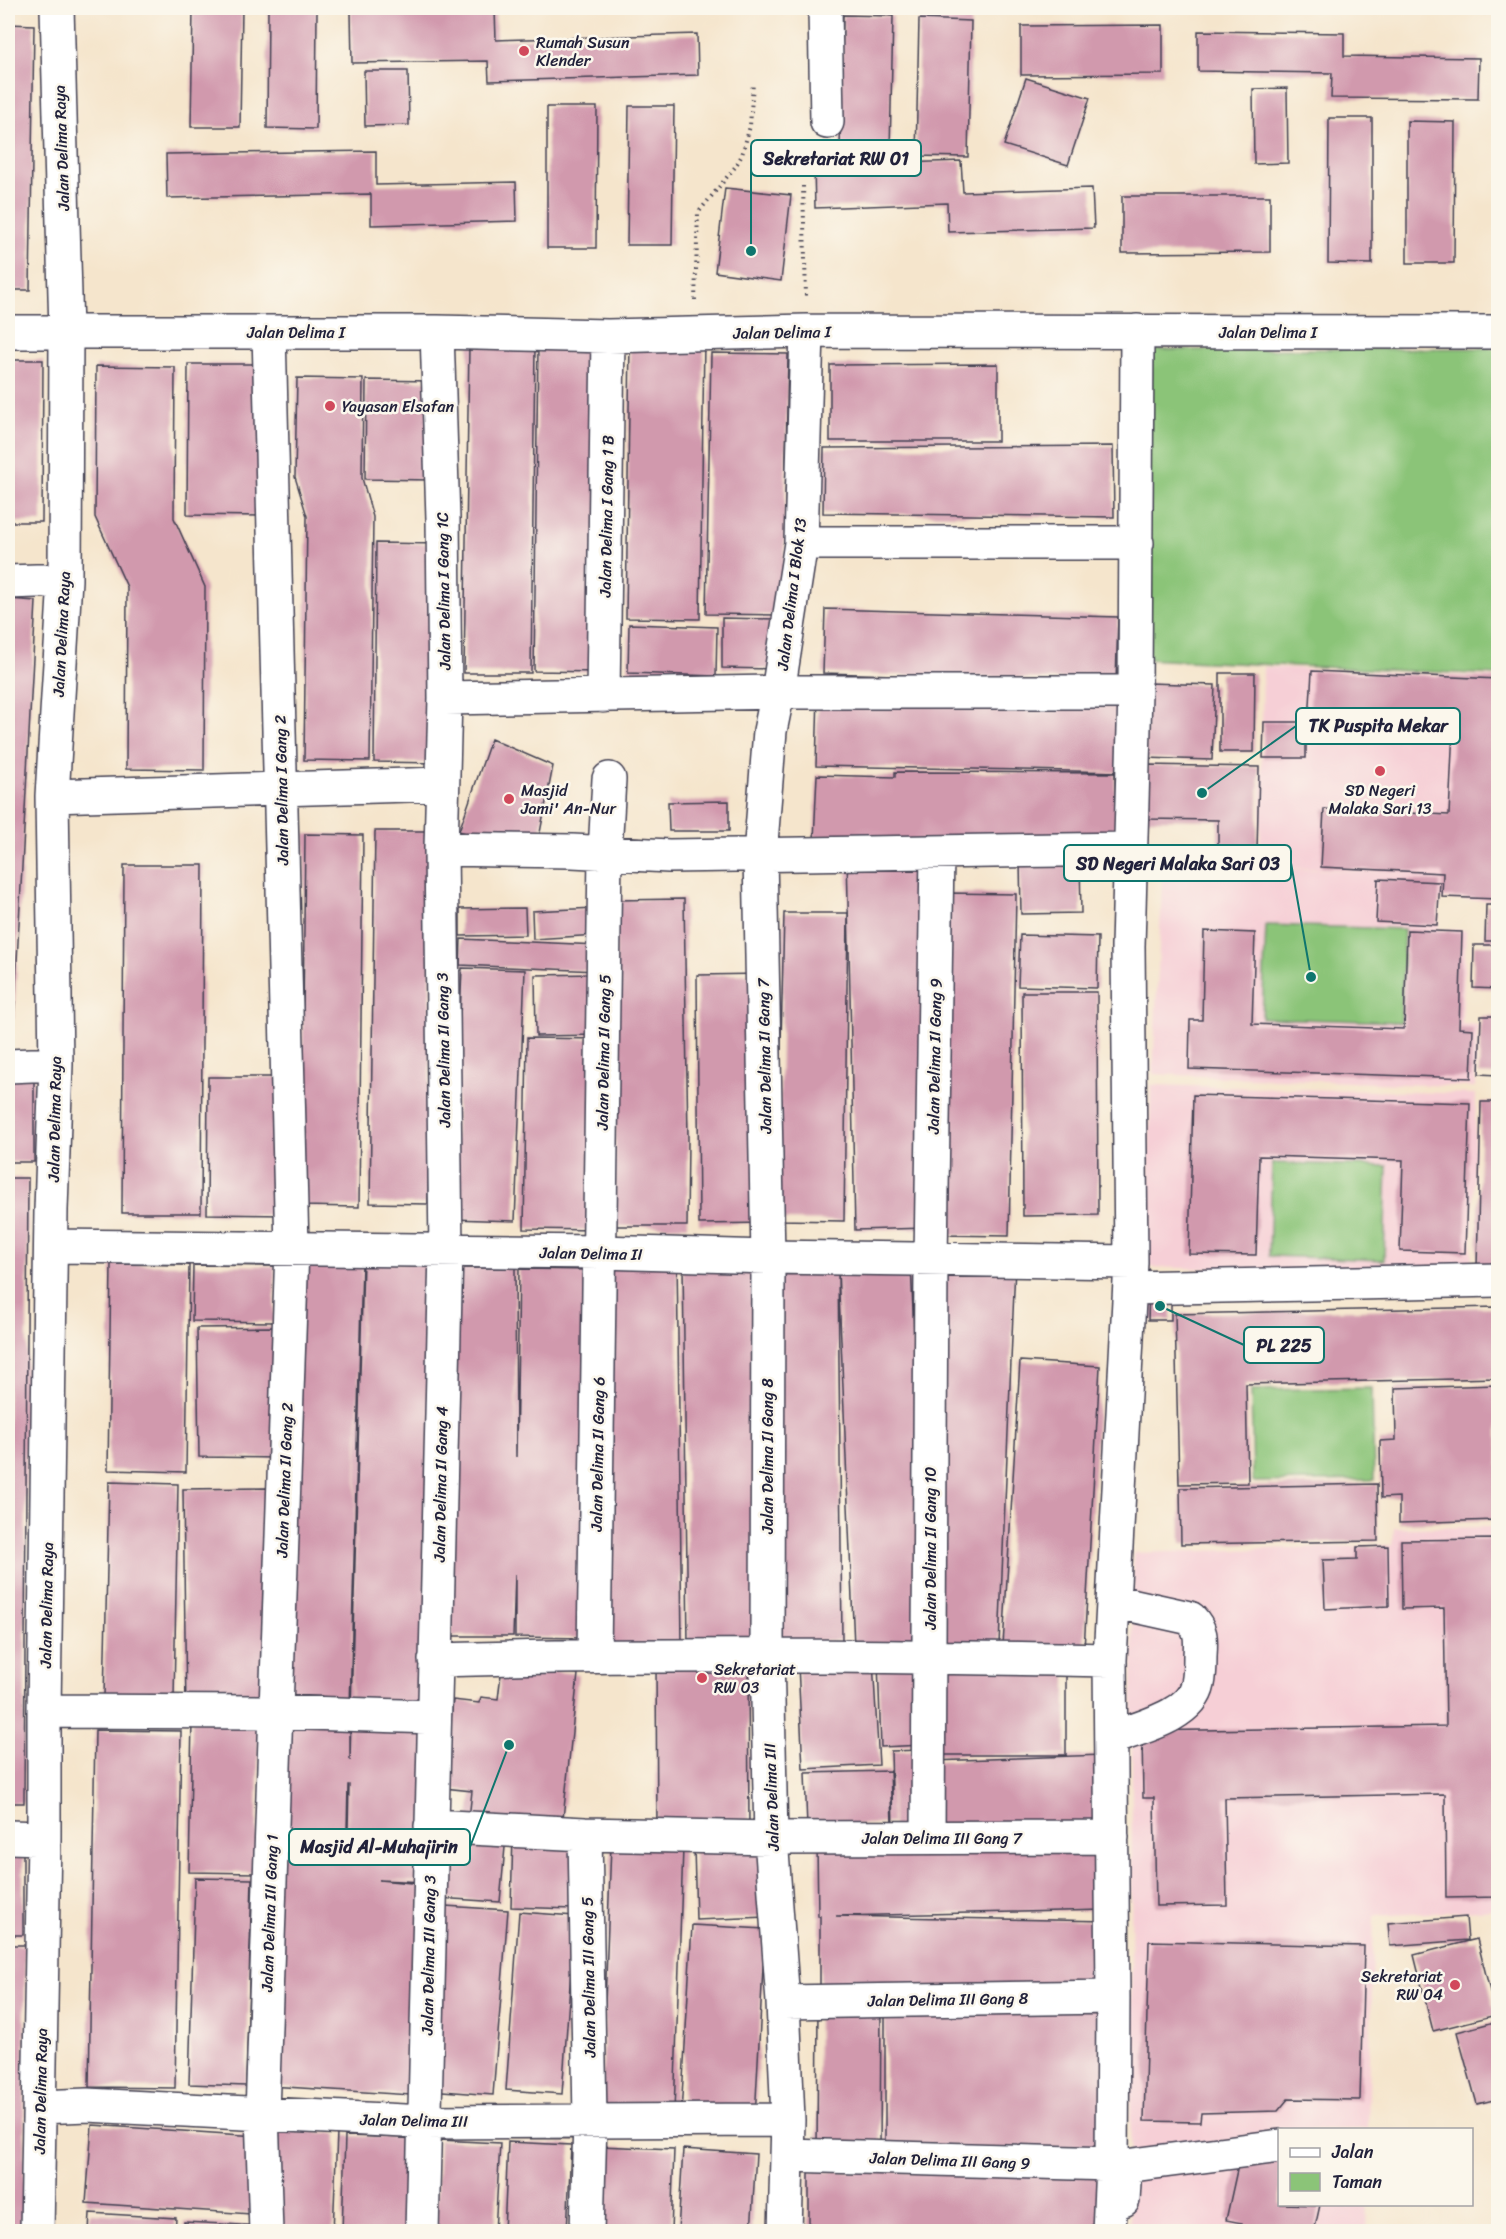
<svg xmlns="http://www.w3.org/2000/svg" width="1506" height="2239" font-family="Sriracha,sans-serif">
<rect width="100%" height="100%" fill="#fbf7ec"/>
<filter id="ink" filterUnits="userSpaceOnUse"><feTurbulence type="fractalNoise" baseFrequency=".0167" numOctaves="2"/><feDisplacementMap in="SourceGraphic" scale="12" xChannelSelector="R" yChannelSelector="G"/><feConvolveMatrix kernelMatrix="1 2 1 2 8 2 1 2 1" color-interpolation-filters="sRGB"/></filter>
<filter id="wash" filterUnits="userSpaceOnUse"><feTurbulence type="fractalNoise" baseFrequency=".008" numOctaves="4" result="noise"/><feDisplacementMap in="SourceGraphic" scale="24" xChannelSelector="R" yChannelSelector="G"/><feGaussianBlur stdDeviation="1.35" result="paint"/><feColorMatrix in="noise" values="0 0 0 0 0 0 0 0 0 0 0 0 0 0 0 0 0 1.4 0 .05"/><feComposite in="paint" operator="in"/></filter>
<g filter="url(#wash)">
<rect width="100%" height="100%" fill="#f5e5cc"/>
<path fill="#f6cfd6" d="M1263,667L1498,677V901L1440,899L1439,929L1466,930L1462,1024L1478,1025L1475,1087L1153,1074L1163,863L1412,874L1260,866Z
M1151,1085L1476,1094L1471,1276L1146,1267Z
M1498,1527V1909L1374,1916L1368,2129L1280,2130V2204L1367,2205L1366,2231L1130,2232L1133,1553L1393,1545L1394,1528Z"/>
<path fill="#8bc478" stroke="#56735a" stroke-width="1.5" d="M1498,348V675L1142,659L1147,350Z
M1266,925L1404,929L1401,1022L1262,1018Z
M1272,1163L1387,1166L1384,1260L1269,1256Z
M1372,1388L1374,1480L1253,1482L1251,1390Z"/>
<g id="blocks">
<path fill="#d199ad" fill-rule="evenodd" d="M193,8H242L240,127H191Z
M268,8H317L316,129L267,128Z
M495,10L496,40L697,34L698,75L489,81L488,61L352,63L351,12Z
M843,15L893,16L890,150L840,149Z
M919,19L971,21L968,157L916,156Z
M8,24L34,25L30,290H8Z
M1163,25V74L1021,75V26Z
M1198,31L1344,33V56L1479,58L1478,99L1331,98L1332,73L1198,71Z
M364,71H408L409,125L365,126Z
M1026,78L1090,98L1068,165L1004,145Z
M1287,88L1288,163L1254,164L1253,89Z
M629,106H674L672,245H627Z
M547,107H597L596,248H547Z
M1329,118H1372V264L1328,263Z
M1407,121L1455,122L1454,263H1407Z
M376,151V185L516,182L517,221L371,225V194L167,198L166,154Z
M961,161L963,192L1092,188L1094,228L948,232L947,203L815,208L814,166Z
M725,188L791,195L781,281L715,272Z
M1122,196H1270V252L1122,253Z
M630,341H704L700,619L626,618Z
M469,345L535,346L531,673H464Z
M538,345H604L601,672L534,671Z
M711,353L788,354L783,615L706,614Z
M8,360H43L42,522H8Z
M188,364H267L265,516L187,515Z
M998,364V441H830V365Z
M96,366L175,367L174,518L205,587L204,770L126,769L127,587L95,517Z
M297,378L363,379L362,478L373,517L370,761L304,760L307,516L295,477Z
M366,380L433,381L432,480L365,479Z
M1113,446L1114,517L823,513L824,448Z
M376,543L443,544L440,763L374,762Z
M8,599L36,601L14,1018L8,1017Z
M825,609L1118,617L1116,681L823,673Z
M722,618L776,619L775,669L722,668Z
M629,624L717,627L716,676L628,673Z
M1312,671L1498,679V899L1442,897L1443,873L1321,867L1324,809L1449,815L1453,728L1309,722Z
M1220,673H1255L1254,752H1220Z
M1147,683L1215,685L1212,760L1145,758Z
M818,694L1122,699L1121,772L816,766Z
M1264,722H1306V758H1263Z
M491,739L553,766L538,843L483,838L459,831Z
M1147,765L1259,767L1257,852L1218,851V820L1146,819Z
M895,772L1115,773L1116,842L814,840L817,775L895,777Z
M729,801V831H669L668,802Z
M375,831H432L428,1204L370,1203Z
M305,834L363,835L359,1207L301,1206Z
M925,854L927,1228L855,1230L847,855Z
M1080,861L1081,913L1021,914L1020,862Z
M124,865H203L201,1213H122Z
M1378,879L1440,882L1437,925L1376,922Z
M945,893L1016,894L1009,1236L938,1235Z
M684,899L688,1139L687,1226H615L616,900Z
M1486,905H1498V941H1485Z
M525,908L526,935L460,936V909Z
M595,908L597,935L533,939L532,911Z
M784,913H848L844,1221L777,1220Z
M1407,930L1462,932L1459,1028L1473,1029L1471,1078L1189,1069L1190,1020H1202L1204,931L1255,933L1252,1024L1404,1029Z
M1020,935L1098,937L1097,988L1018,986Z
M461,939L598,945L597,971L460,965Z
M1474,945H1498V989L1473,988Z
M462,968L525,970L515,1221L452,1219Z
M598,974L599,1035L536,1036L535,975Z
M762,974L765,1223L699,1224L697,975Z
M1022,992H1097L1098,1215L1023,1216Z
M1481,1016H1498V1075L1479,1074Z
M527,1038L602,1039L599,1230L524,1229Z
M8,1075H34V1162H8Z
M208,1077H286L285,1215L207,1214Z
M1193,1095L1470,1103L1465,1253L1400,1251L1403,1160L1259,1156L1256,1255L1189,1254Z
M1481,1102H1498V1267H1477Z
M8,1178H28L24,1803H8Z
M677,1256L682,1644L609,1645L604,1257Z
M297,1261L362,1263L350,1707L282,1705Z
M363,1262L443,1264L430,1713L351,1710Z
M776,1262L911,1264L927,1643L854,1646L838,1270L842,1640L781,1641Z
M944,1263L1015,1266L999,1645L933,1643Z
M111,1264L189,1265L186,1472L108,1470Z
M756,1264L761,1644L688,1645L683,1265Z
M193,1265L275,1266L274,1322L192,1321Z
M451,1268H515L516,1457L519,1269L591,1270L587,1638L515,1637V1574L513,1636H452Z
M1149,1292H1171V1320H1148Z
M1498,1307V1378L1246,1384L1248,1483L1179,1484L1175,1314Z
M277,1327V1458L199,1457L197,1328Z
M1020,1361L1100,1366L1084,1650L1003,1646Z
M1498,1385V1520L1399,1523V1497L1381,1498L1380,1441L1396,1440L1395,1388Z
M109,1482L178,1484L174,1698L104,1697Z
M1377,1484L1378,1541L1181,1544L1180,1488Z
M268,1488L271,1708L186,1710L183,1489Z
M1498,1539V1897L1446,1898L1445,1794L1225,1798L1227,1905L1156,1906L1154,1798H1143L1142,1731L1446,1726L1444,1608L1402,1609L1401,1540Z
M1388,1546L1389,1606L1325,1609L1323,1560L1357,1559V1547Z
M748,1659L749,1832L657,1833L656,1660Z
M873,1661L879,1765L803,1769L798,1665Z
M920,1661L923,1745L881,1747L878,1662Z
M1066,1661V1755H933L932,1662Z
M502,1666L578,1674L562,1828L469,1819L472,1791L444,1788L453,1700L479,1703L481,1697L498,1699Z
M282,1715L350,1716V1761L351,1717L430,1719L425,1882L379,1880L422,1884L411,2095L270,2086ZM348,1785H349L348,1829H347Z
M192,1720L259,1721L256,1873L189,1872Z
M95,1730L181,1731L175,2088L89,2087Z
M922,1750L924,1826L893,1828L891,1751Z
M1103,1755L1105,1821L935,1827L933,1761Z
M890,1771L892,1823L807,1827L805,1773Z
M443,1831L506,1836L500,1902L438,1898Z
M513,1835L576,1837L574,1909L511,1907Z
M1103,1839L1104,1910L836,1916L1110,1921L1107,1994L820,1987V1916H818L817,1845Z
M764,1844L766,1917L696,1920L694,1847Z
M611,1845L683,1848L674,2113L601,2111Z
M8,1848H23V1935H8Z
M195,1878L252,1879L246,2086L189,2084Z
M445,1906L508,1910L493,2095L430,2090Z
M519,1912L575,1916L562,2094L506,2090Z
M1466,1917L1468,1940L1390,1946L1388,1923Z
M692,1925L765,1929L755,2118L681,2114Z
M1477,1939L1496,2015L1433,2031L1414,1955Z
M1149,1941L1364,1946L1360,2100L1288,2099L1278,2111L1201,2113L1200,2122L1144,2121Z
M8,1945H25L24,2232H8Z
M1104,1999L1106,2156L885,2157V2002Z
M818,2004H881L880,2153H817Z
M1498,2021V2099L1477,2104L1457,2032Z
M92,2125L257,2136L251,2214L86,2203Z
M273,2131L337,2133L333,2232H270Z
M345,2136L414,2138L412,2232H342Z
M439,2140L500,2143L495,2232H435Z
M508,2142L571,2145L567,2232H504Z
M599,2146L674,2149L671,2232H595Z
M683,2149L756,2154L751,2232H678Z
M1241,2152L1280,2160V2204L1320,2205L1314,2232H1240L1242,2223L1226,2220Z
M809,2171L1105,2172L1102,2232H809Z
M90,2213L176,2218L175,2232H89Z
M184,2222L262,2226V2232H184Z"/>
</g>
</g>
<g filter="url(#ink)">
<use href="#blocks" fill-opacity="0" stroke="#423f51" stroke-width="1.5"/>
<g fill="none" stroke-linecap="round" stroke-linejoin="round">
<g stroke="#423f51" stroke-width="36">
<path id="minor" d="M825,8L827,122
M8,332H437L608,336L807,331L1498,332
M801,543H1137
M8,582L65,580
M603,696L608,336
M445,698L778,692H1135
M52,796L442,784
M441,849L572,851L669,856L1131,849
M8,1066L56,1064
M51,1246L601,1252L768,1257L1131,1262
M1130,1288L1498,1280
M594,1655L605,852L609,779
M435,1660C660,1653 885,1656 1110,1660
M44,1711L275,1712L434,1717
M1112,1738C1138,1728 1192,1716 1198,1684C1200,1675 1200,1665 1200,1656C1201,1639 1202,1630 1190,1618L1113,1601
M431,1826L585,1834L771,1838L1112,1837
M585,1834L590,2120L587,2232
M8,1837L44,1838
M928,1837L931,1259L937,852
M783,2002L1113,1997
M40,2107L87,2105L424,2122L788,2120
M787,2155L1112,2164
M1123,2200L1125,2166L1280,2146
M37,2232L44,1838V1711L51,1210L56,1064L52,796L65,580L66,331L57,8
M266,2232L262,2113L292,1248L269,332
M422,2232L446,1251L441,849L445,698L443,519L437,332
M785,2232L788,2120L783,2002L771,1838L767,1654L768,1257L760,855L770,731L778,692L801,543L807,331
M1109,2232L1112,2164L1113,1997L1110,1660L1131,1262L1128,946L1135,692L1137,331"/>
</g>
<path stroke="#423f51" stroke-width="4" stroke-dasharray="1.5 4.5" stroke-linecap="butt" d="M803,186L806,296
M695,300L698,213L735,167L742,155L750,126L753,83"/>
<use href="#minor" stroke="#fff" stroke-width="33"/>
</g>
</g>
<g fill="#d1495b" stroke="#fbf7ec" stroke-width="2">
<circle cx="524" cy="51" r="6"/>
<circle cx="330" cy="406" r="6"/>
<circle cx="1380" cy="771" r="6"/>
<circle cx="509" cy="799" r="6"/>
<circle cx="702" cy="1678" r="6"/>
<circle cx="1455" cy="1985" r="6"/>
</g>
<g text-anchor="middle" stroke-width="5" stroke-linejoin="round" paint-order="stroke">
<g font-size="16" fill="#22223b" stroke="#fbf7ec" text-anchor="start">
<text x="536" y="48">Rumah Susun<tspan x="536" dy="18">Klender</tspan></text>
<text x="342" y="412">Yayasan Elsafan</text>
<text x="521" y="796">Masjid<tspan x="521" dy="18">Jami' An-Nur</tspan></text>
<text x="1380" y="796" text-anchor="middle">SD Negeri<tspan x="1380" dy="18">Malaka Sari 13</tspan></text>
<text x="714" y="1675">Sekretariat<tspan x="714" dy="18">RW 03</tspan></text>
<text x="1443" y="1982" text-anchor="end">Sekretariat<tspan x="1443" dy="18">RW 04</tspan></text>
</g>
<g font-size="16" fill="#22223b" stroke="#fbf7ec">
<text transform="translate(61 148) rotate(-92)" y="6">Jalan Delima Raya</text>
<text x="296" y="338">Jalan Delima I</text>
<text transform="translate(782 332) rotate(-1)" y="6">Jalan Delima I</text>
<text x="1268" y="338">Jalan Delima I</text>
<text transform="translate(606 516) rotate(-89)" y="6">Jalan Delima I Gang 1 B</text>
<text transform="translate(443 591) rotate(-91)" y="6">Jalan Delima I Gang 1C</text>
<text transform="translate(791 594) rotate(-83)" y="6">Jalan Delima I Blok 13</text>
<text transform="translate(61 634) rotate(-87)" y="6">Jalan Delima Raya</text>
<text transform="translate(281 790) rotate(-91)" y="6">Jalan Delima I Gang 2</text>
<text transform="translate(443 1050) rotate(-91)" y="6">Jalan Delima II Gang 3</text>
<text transform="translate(603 1052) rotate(-89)" y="6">Jalan Delima II Gang 5</text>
<text transform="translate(764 1056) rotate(-91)" y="6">Jalan Delima II Gang 7</text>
<text transform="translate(934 1056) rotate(-89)" y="6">Jalan Delima II Gang 9</text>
<text transform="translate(54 1119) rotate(-89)" y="6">Jalan Delima Raya</text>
<text transform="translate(591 1253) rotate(1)" y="6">Jalan Delima II</text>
<text transform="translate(597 1454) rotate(-89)" y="6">Jalan Delima II Gang 6</text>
<text transform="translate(767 1456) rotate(-90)" y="6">Jalan Delima II Gang 8</text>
<text transform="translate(284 1480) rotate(-88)" y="6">Jalan Delima II Gang 2</text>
<text transform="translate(440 1484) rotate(-89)" y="6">Jalan Delima II Gang 4</text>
<text transform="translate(930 1548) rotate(-90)" y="6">Jalan Delima II Gang 10</text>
<text transform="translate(46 1605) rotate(-89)" y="6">Jalan Delima Raya</text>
<text transform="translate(771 1797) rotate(-92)" y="6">Jalan Delima III</text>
<text x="942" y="1844">Jalan Delima III Gang 7</text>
<text transform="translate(269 1913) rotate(-88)" y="6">Jalan Delima III Gang 1</text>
<text transform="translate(428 1955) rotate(-89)" y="6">Jalan Delima III Gang 3</text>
<text transform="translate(588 1977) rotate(-91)" y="6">Jalan Delima III Gang 5</text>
<text transform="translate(948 1999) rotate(-1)" y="6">Jalan Delima III Gang 8</text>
<text transform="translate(40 2091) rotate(-89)" y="6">Jalan Delima Raya</text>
<text transform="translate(414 2120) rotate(1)" y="6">Jalan Delima III</text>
<text transform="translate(950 2160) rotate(2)" y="6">Jalan Delima III Gang 9</text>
</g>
</g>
<path fill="none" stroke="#0f766e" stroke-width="2" d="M751 251L751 158M1202 793L1296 726M1311 977L1291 863M1160 1306L1244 1345M509 1745L470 1847"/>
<g fill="#0f766e" stroke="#fbf7ec" stroke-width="2">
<circle cx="751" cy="251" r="6"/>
<circle cx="1202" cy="793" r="6"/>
<circle cx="1311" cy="977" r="6"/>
<circle cx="1160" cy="1306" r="6"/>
<circle cx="509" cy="1745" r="6"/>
</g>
<g fill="#fbf7ec" stroke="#0f766e" stroke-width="2">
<rect x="751" y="140" width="170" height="36" rx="6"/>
<rect x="1296" y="708" width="164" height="36" rx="6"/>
<rect x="1064" y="845" width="227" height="36" rx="6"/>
<rect x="1244" y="1327" width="80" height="36" rx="6"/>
<rect x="289" y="1829" width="181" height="36" rx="6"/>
</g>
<g font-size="18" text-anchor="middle" font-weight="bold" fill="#22223b">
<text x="836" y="165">Sekretariat RW 01</text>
<text x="1378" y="732">TK Puspita Mekar</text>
<text x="1178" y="870">SD Negeri Malaka Sari 03</text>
<text x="1284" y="1352">PL 225</text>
<text x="379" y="1853">Masjid Al-Muhajirin</text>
</g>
<rect width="1506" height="2239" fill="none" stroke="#fbf7ec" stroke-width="30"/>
<rect x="1278" y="2128" width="195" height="78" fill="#fbf7ec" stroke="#a4a2a5" stroke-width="1.5"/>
<rect x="1290" y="2148" width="30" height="9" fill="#ffffff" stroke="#a4a2a5" stroke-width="1.5"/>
<text x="1332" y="2158" font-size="18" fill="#22223b">Jalan</text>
<rect x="1290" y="2173" width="30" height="18" fill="#8bc478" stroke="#a4a2a5" stroke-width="1.5"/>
<text x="1332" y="2188" font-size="18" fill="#22223b">Taman</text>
</svg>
